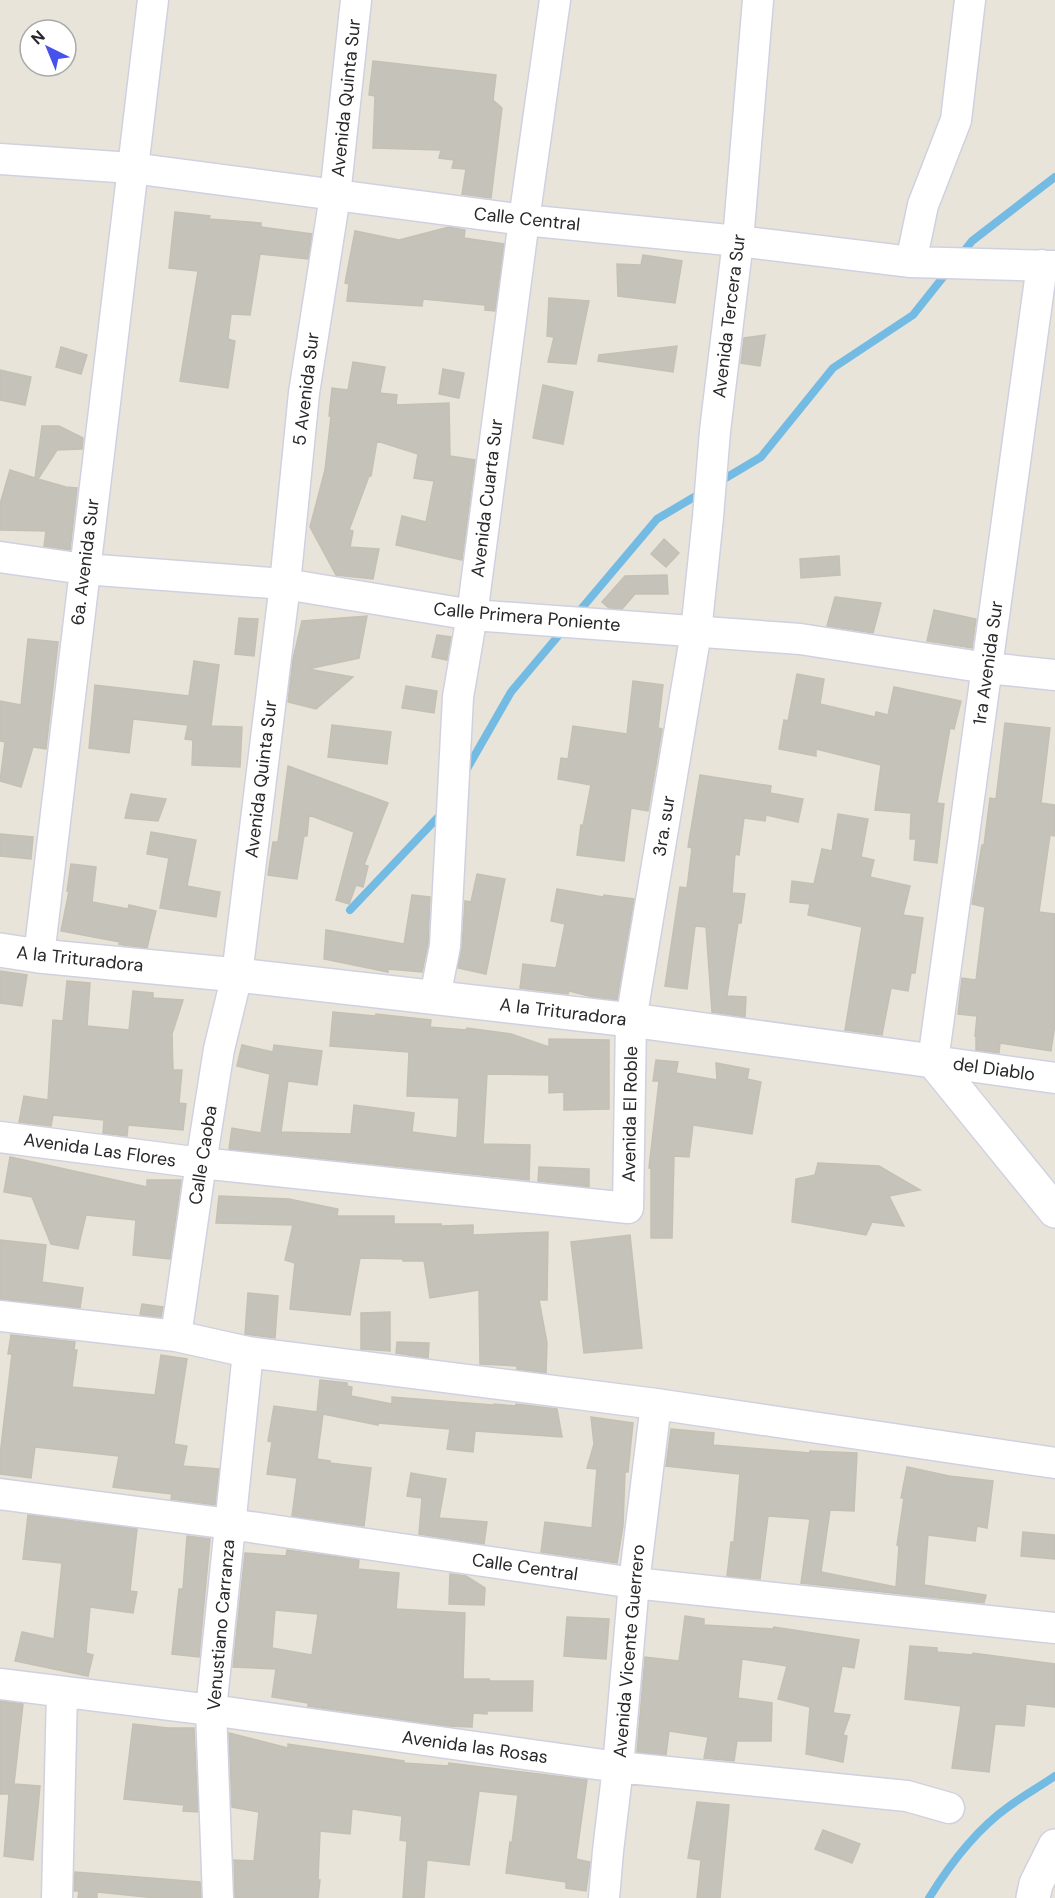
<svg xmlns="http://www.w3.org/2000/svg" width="1055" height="1898" font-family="'DM Sans',sans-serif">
<rect width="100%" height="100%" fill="#e9e4da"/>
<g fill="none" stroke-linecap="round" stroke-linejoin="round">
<path stroke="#74bbe4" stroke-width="8" d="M961,255L972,241L1055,177
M719,482L761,457L833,368L913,315L948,271
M576,615L657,519L701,493
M464,774L511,692L564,629
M350,910L442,813
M929,1898C950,1864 976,1830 1008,1807C1023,1796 1039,1787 1055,1776"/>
</g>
<path fill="#c5c2b9" stroke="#c4c0b4" stroke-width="1.5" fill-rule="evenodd" d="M373,61L496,75L493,100L502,108L491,198L462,194L466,169L452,168L454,160L439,158L441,150L373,148L375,96L369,95Z
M175,212L210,216L209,219L261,223V227L312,234L308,259L260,254L250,315L231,314L228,339L235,341L228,388L180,381L198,271L169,268Z
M449,227L465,230L464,238L504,244L495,311L485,310V305L423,299L422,306L347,301L349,284L345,283L355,231L399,240Z
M643,255L682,261L675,303L618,296L617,264L641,265Z
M549,298L589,301L576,364L548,362L554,337L547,336Z
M765,335L760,366L741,363L744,338Z
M677,346L673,372L598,361L599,355Z
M61,347L87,355L81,374L56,367Z
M353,362L385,367L380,393L397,395L396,405L449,403L450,456L475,460L462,560L396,545L402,516L426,522L434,481L414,478L418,454L377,441L371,476H369L349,530L353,531L350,547L379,549L373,579L336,575L310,527L325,470L331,416H329L332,388L348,390Z
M443,369L464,373L459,398L439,394Z
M0,370L31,377L25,405L0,400Z
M543,385L573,392L563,444L533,438Z
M42,426H59L83,438L82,449L57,450L38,479L66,487L77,488L70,550L44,546L46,531L0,530V504L10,470L35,478Z
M664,539L679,553L666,567L651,554Z
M839,556L840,575L801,578L800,559Z
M667,575L668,594H635L622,609L609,608L602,602L625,576Z
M835,597L881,603L873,633L827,626Z
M934,610L976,619L972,648L927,641Z
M367,616L359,658L308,669L353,677L316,709L288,702L293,659L302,621Z
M239,618L258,619L254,656L235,654Z
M437,635L451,637L447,660L432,657Z
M28,639L58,642L46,749L33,747L21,787L0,781L5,742L0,741V701L21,705Z
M194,661L219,665L211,726L242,727L240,767L192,765L193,740L185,739L188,725L133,719L129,753L89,748L95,685L189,696Z
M797,674L824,679L820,704L875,717L876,712L888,715L894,687L961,701L954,729L950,728L937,803L944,804L937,863L914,860L916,839H910L911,813L875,810L881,765L816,749V756L779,749L784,720L788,721Z
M633,681L663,685L658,728L662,729L648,811L631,808L624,861L577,855L581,825L583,826L591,785L558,779L561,758L568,759L573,726L627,734Z
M406,686L437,691L434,713L402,708Z
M1005,723L1050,728L1041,803L1055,805V836L1050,835L1039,912L1055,914V1024L1051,1051L1000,1043L999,1053L976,1050V1037L975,1036L977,1016L958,1014L962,978L976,980L985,907L972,904L982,845H984L990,798L996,799Z
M332,725L391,732L387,764L328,757Z
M288,766L388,803L364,865L368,866L363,887L356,885L349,904L336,900L354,832L309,815L307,836H304L297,879L268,875L273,842H278Z
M700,775L771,786L770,793L803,799L798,822L766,815L765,821L744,818L739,855L735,854L732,893L745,894L741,923H738L727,996L746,997L745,1017L712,1012L706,927L695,926L687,989L665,986L680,887L687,888L692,848L688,847Z
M131,794L166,799L158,821L125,818Z
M838,814L868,819L861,857L874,860L870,877L910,886L903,915L923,918L915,973H911L908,991L891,988L882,1035L845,1030L862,927L808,915L810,904L790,902L792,881L814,884L822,849L832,851Z
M151,832L196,840L187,886L220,892L216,917L160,908L169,858L147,854Z
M0,834L33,837L31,859L0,856Z
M71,864L96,867L92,902L128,909L129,905L156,911L147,948L123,945L119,944L120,942L61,931L69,891H67Z
M477,874L505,879L486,974L458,968L462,947L465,901L471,902Z
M557,889L603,897L604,895L634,899L617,1000L593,997L569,991L568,994L520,988L523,964L556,968L565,924L551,921Z
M412,895L430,897L428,944L422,972L388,969V972L324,959L326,930L404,944Z
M0,971L27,975L22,1006L0,1003Z
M67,981L90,983L87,1026L129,1030L133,991L153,993V998L183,1000L172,1034L173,1070H182L179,1103L186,1104L183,1130L128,1125L127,1136L103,1133L104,1120L53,1115L51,1126L19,1122L24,1096L48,1100L53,1020L63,1021Z
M333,1012L375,1016L376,1014L431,1020L430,1027L466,1030L467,1028L511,1034L549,1047V1039L609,1040V1109L564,1110V1092L549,1093V1075L487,1074L483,1144L530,1145L529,1180L229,1149L232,1128L261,1133L270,1074L237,1066L242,1045L273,1052L274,1045L322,1051L317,1085L288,1081L281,1132L351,1134L354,1105L414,1113L412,1132L457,1138L459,1098L407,1096L409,1052L330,1046Z
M656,1060L678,1062L676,1073L717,1080L716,1063L749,1069L747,1079L761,1082L752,1134L693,1125L689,1157L674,1156L672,1238H651V1168H649L659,1081H653Z
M10,1157L147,1187V1180H181L170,1259L133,1255L136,1220L86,1215L78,1249L51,1244L32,1197L4,1192Z
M818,1163L879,1166L920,1190L889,1196L904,1226L872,1222L866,1235L792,1222L796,1179L815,1175Z
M539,1167L589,1169V1187L538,1181Z
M219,1196L289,1199L338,1209L337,1216H394V1224H441V1226L473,1225V1235L548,1232L547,1300H539L547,1343L546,1373L517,1369V1366L480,1364L479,1290L430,1298L424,1261H403V1259L360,1258L350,1315L290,1309L295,1263L285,1260L293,1225L216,1223Z
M630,1235L642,1348L584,1353L571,1242Z
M0,1240L46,1245L42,1282L83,1288L80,1308L0,1299Z
M248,1293L278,1296L275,1338L245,1334Z
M142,1304L163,1307L161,1317L140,1315Z
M390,1312V1351L361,1349V1313Z
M11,1335L75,1342L74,1350H77L72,1387L155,1395L161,1355L187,1359L174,1444L187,1446L183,1466L219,1469L215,1505L171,1499L172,1494L113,1487L119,1456L35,1447L31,1478L0,1474V1455L12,1354H8Z
M397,1342L429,1343L428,1358L396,1353Z
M320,1380L347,1383V1386L352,1387L351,1396L392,1404V1397L493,1405L494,1404L516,1406V1404L557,1409L562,1437L475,1431L473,1452L447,1449L450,1429L378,1423V1425L323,1414L317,1459L330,1461V1463L371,1468L364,1526L292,1516L297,1478L267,1474L272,1442L268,1441L274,1406L317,1412Z
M591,1417L633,1423L628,1472H625L623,1526L617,1563L541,1552L545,1522L592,1528L597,1469L587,1468L594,1444Z
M671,1429L714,1433L713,1445L810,1453V1451L857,1453L854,1511L830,1510L821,1572L896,1587L899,1546L897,1545L904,1498H901L907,1467L949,1476L993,1481L987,1528L977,1526L975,1541L928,1535L924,1585L986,1595L984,1603L801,1583L810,1519L768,1516L760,1579L727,1576L731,1542H734L740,1474L666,1466Z
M411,1473L446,1479L439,1518L487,1522L484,1544L419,1534L422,1498L407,1496Z
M28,1515L137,1529L130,1591L137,1592L133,1613L90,1607L86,1653L93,1655L88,1676L15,1661L22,1632L54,1639L62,1563L23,1559Z
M1023,1532L1055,1535V1559L1021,1556Z
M187,1536L210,1539L199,1657L172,1654L179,1589H183Z
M287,1550L359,1560L358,1569L399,1573L396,1609L465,1613L463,1679H489V1681H533L532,1711H487V1714L473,1713L472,1727L447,1726L308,1706V1703L272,1697L276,1669L233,1667L245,1553L286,1556ZM275,1610L318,1614L312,1655L272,1648Z
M450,1574L466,1576L485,1588L484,1605L449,1604Z
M685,1616L704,1619V1625L773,1629L774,1627L859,1640L854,1668L842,1666L833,1713L850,1715L843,1735L847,1736L843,1762L806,1754L810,1707L778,1699L787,1666L742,1659L738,1698L772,1703L771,1741H737L734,1761L704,1758L708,1737L669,1731L666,1755L637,1752L645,1657L679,1661Z
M567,1617L609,1619L606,1659L564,1656Z
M910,1646L937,1648V1652L973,1655V1653L1055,1664V1707L1026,1704L1024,1726L995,1724L989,1772L952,1768L961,1706L905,1699Z
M0,1701L23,1704L14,1784L40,1786L33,1860L4,1856L9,1794H0Z
M133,1724L168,1728H194L198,1812L183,1811L184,1805L124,1799Z
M229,1733L288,1748V1744L404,1761V1763L448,1766L449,1763L587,1780L576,1859L590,1862L586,1891L566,1888V1882L506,1873L510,1842L512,1843L518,1795L479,1791L469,1865L427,1860L424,1898H403L407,1841L400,1840L402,1816L352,1809L350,1834L320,1831L318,1880H320L318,1898H235L234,1860L254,1861L259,1812L232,1807Z
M697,1802L729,1805L720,1898H697L701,1860L688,1858Z
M823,1830L860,1844L852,1863L815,1849Z
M75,1872L200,1882L201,1898H156L97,1892V1898H78L79,1891H74Z"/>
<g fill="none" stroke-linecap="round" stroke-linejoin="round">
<g stroke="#d0d1e0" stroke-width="33">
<path id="minor" d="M0,159L132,168L524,220L738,241L911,262L1055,266
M911,262L923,205L956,120L970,0
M1042,265L933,1061L1055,1078
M0,557L84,569L285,584L472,615L800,639L987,668L1055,675
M39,956L153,0
M435,997L445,946L458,697L472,615L524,220L555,0
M0,1137L201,1163L628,1208L631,1020L696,632L708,517L715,431L738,241L758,0
M0,1316L176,1336L248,1352L656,1404L1055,1463
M176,1336L201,1163L219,1049L237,975L285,584L304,393L335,196L356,0
M0,1494L230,1524L634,1583L1055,1628
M0,1684L211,1710L618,1767L907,1796L949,1808
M57,1898L62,1693
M218,1898L211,1710L248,1352
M604,1898L608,1851L618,1767L634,1583L656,1404"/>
</g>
<g stroke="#d0d1e0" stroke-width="36">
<path id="tertiary" d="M0,950L39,956L237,975L631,1020L933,1061L1055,1211
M1033,1898L1036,1884L1055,1846"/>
</g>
<use href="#minor" stroke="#fff" stroke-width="30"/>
<use href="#tertiary" stroke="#fff" stroke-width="33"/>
</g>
<g text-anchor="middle" stroke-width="6" stroke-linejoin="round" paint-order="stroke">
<g font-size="18" fill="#282828" stroke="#fff">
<text transform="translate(346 98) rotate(-84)" y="6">Avenida Quinta Sur</text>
<text transform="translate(527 219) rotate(6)" y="6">Calle Central</text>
<text transform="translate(729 316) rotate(-83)" y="6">Avenida Tercera Sur</text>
<text transform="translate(306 389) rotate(-83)" y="6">5 Avenida Sur</text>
<text transform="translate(487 498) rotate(-83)" y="6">Avenida Cuarta Sur</text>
<text transform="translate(85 562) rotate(-83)" y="6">6a. Avenida Sur</text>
<text transform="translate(527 617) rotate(5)" y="6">Calle Primera Poniente</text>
<text transform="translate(988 663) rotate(-82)" y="6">1ra Avenida Sur</text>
<text transform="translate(261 779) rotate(-83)" y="6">Avenida Quinta Sur</text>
<text transform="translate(664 826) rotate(-81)" y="6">3ra. sur</text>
<text transform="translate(80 959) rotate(6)" y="6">A la Trituradora</text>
<text transform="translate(563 1012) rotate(7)" y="6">A la Trituradora</text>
<text transform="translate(994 1069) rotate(8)" y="6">del Diablo</text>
<text transform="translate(630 1114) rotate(-89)" y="6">Avenida El Roble</text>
<text transform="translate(100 1150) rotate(8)" y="6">Avenida Las Flores</text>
<text transform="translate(203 1155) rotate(-81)" y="6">Calle Caoba</text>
<text transform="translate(525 1567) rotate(8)" y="6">Calle Central</text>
<text transform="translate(221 1625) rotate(-85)" y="6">Venustiano Carranza</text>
<text transform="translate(629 1651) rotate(-85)" y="6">Avenida Vicente Guerrero</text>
<text transform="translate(475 1747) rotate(8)" y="6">Avenida las Rosas</text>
</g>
</g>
<g transform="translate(48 48) rotate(317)"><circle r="28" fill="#ffffff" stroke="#a9a9a9" stroke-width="1.5"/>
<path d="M0-4.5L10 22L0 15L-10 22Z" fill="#4552eb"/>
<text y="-9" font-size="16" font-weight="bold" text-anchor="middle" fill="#282828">N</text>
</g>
</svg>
